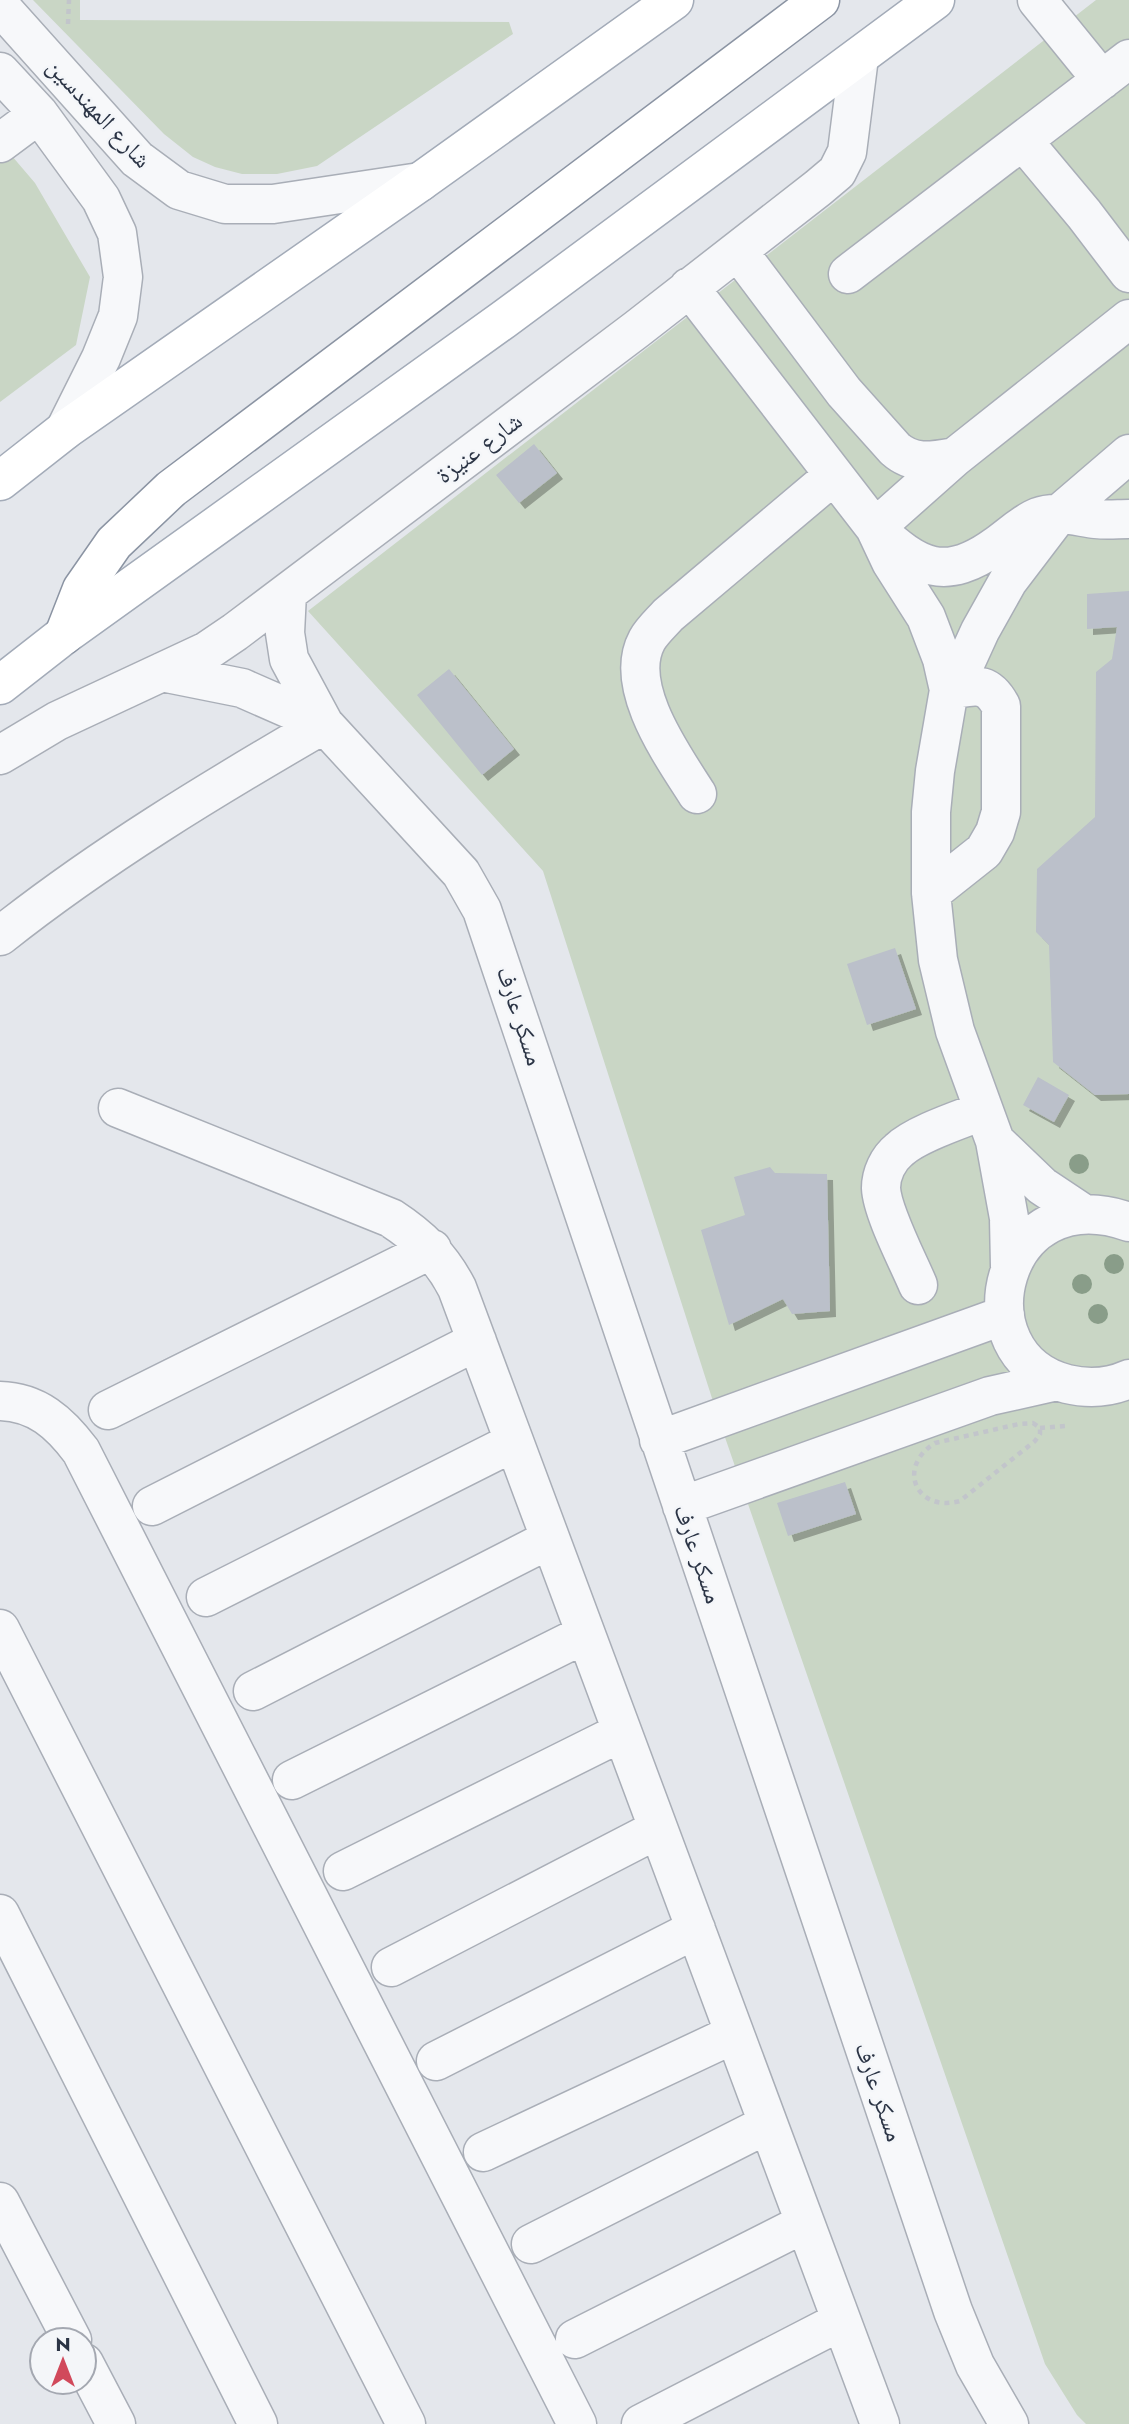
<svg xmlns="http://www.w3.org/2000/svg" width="1129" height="2424" font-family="Jost,'Noto Naskh Arabic',sans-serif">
<defs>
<filter id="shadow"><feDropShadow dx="6" dy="6" stdDeviation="0" flood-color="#0004"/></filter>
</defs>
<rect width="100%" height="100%" fill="#e4e7ec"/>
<path fill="#c9d6c5" d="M33,0H80V20L509,22L513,34L317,166L277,174H242L215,167L193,157L164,134Z
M1096,0H1129V2424H1086L1077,2415L1045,2364L719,1420L543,871L308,611Z
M0,142L35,183L90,277L76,345L0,402Z"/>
<path fill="#bbc0ca" filter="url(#shadow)" d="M534,444L557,473L519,503L496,475Z
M1129,591V1094L1095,1095L1053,1062L1049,945L1036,932L1037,869L1095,817L1096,672L1112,659L1117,627L1087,629V594Z
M449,669L514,749L482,775L417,695Z
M895,948L916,1009L867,1025L847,964Z
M1038,1077L1069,1095L1054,1122L1023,1105Z
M770,1167L775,1173L827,1174L830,1311L792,1314L783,1299L729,1325L701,1230L745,1215L734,1177Z
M845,1482L856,1514L788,1536L777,1503Z"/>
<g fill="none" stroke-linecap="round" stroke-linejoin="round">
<g stroke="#a9aeb7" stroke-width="41">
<path id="minor" d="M1037,0L1102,80
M0,6L137,159L179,190L225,204H273L420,182
M0,72L39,114L101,199L117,233L123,277L118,316L101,358L65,430
M1023,141L1084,214L1129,273
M0,143L39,114
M738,251L844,392L895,449C913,465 932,461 955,457
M848,274L1129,59
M689,287L875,528L891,562L926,617L942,659L949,690
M1129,319L955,457L875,528C918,568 945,583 997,545C1010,536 1023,523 1038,517C1056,510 1078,517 1096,519C1107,520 1118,519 1129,519
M287,593L285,633L289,659L324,724L461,873L482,910L953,2311L975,2365L1009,2424
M162,672L242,688L324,724
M0,755L57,721L207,651L235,632L637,329L818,188L837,172L847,152L859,57
M697,794C673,756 622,686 647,640C652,631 661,623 668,615L834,475
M931,893L984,851L995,832L1001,812V706C987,680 975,686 949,690
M0,936C101,856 212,789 324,724
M118,1108L391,1218C420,1237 441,1257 457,1288L880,2424
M995,1141L1042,1186L1084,1214
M1129,1222C1000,1176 957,1356 1067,1384C1088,1389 1109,1388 1129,1379
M1010,1266L1009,1218L995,1141L955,1031L938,960L931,893V812L935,771L949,690L964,666L980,631L1008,581L1059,514L1129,454
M918,1285C908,1261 882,1212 881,1188C881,1174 888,1159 899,1150C916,1134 959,1120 982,1111
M0,1401C37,1402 60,1423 81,1451L577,2424
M108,1410L432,1249
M659,1440L1005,1315
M152,1506L477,1341
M682,1506L990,1396L1057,1381
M206,1597L514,1442
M0,1629L406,2424
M253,1691L550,1539
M292,1780L585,1634
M343,1871L622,1732
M0,1914L258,2424
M391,1967L658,1829
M436,2061L696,1929
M483,2152L734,2034
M0,2202L72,2340
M531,2244L768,2124
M575,2339L805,2223
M84,2363L116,2424
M641,2424L841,2321"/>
</g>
<g stroke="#a3abb8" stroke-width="41">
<path id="major" d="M0,481L65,430L420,182L674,0
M0,685L64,635L503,320L935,0"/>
</g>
<g stroke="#8b94a3" stroke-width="41">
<path id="highway" d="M64,635L82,589L114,543L171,489L820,0"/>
</g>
<path stroke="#c2c5cb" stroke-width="4.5" stroke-dasharray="5 5" stroke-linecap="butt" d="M68,24L69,0
M1033,1423L1040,1428V1434L1035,1441L960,1501C916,1513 896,1467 935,1443L1019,1424Z
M1040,1428L1065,1426"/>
<use href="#minor" stroke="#f7f8fa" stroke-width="38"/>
<use href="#major" stroke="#fff" stroke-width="38"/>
<use href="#highway" stroke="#fff" stroke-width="38"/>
</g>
<g fill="#899d89">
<circle cx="1079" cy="1164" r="10"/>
<circle cx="1114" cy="1264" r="10"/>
<circle cx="1082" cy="1284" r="10"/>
<circle cx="1098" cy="1314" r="10"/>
</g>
<g text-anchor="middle" stroke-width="5" stroke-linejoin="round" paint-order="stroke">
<g font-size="24" fill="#2b3445" stroke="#f4f6f9">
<text transform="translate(99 113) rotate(47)" y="8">شارع المهندسين</text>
<text transform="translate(479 448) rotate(-37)" y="8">شارع عنيزة</text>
<text transform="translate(520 1016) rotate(72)" y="8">مسكر عارف</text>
<text transform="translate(698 1554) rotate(71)" y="8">مسكر عارف</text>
<text transform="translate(879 2092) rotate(71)" y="8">مسكر عارف</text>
</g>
</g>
<g transform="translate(63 2361)"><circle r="33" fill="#f4f6f9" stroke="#a4a8b1" stroke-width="2"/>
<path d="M0-5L12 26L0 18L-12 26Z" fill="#d1495b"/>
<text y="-10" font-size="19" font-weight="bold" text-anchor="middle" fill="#2b3445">N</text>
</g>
</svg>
